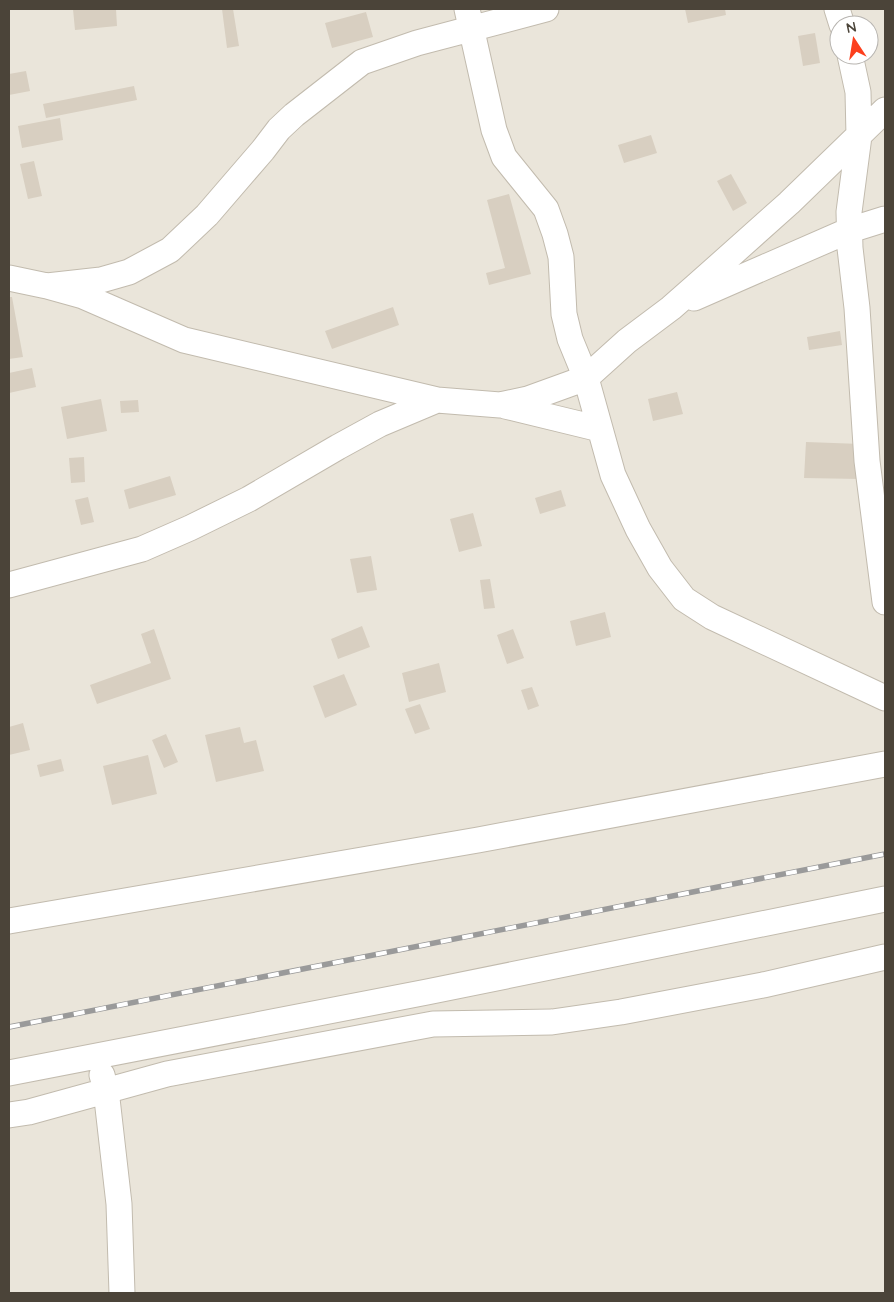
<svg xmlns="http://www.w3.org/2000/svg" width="894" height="1302" font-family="Quicksand,sans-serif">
<rect width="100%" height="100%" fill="#f6f3ec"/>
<path fill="#eae5da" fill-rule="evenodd" d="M9,9H885V1293H9ZM839,25H869V55H839Z"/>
<path fill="#d8cfc1" d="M73,9H116L117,26L75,30Z
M222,9H233L239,46L227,48Z
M685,9H725L726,15L688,23Z
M366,12L373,37L332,48L325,23Z
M815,33L820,63L803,66L798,36Z
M26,71L30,91L9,95V74Z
M134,86L137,100L46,118L43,104Z
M60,118L63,140L22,148L18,126Z
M651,135L657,153L624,163L618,145Z
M34,161L42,196L28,199L20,164Z
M731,174L747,203L733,211L717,181Z
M509,194L531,274L489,285L486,273L505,268L487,200Z
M9,297H12L23,357L9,359Z
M393,307L399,325L332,349L325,331Z
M840,331L842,345L809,350L807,337Z
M32,368L36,387L9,393V373Z
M677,392L683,414L653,421L648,399Z
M101,399L107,431L67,439L61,407Z
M138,400L139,412L121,413L120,401Z
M806,442L861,444L860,479L804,478Z
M84,457L85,482L71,483L69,458Z
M170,476L176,495L129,509L124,490Z
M561,490L566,506L540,514L535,498Z
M88,497L94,522L81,525L75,500Z
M473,513L482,546L459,552L450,519Z
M371,556L377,590L357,593L350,559Z
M490,579L495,608L484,609L480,580Z
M605,612L611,637L576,646L570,621Z
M362,626L370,647L338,659L331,639Z
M154,629L171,679L97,704L90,685L151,663L141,634Z
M513,629L524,658L507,664L497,635Z
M439,663L446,692L409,702L402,673Z
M344,674L357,705L325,718L313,686Z
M532,687L539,706L528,710L521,690Z
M420,704L430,729L415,734L405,709Z
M23,723L30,750L9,755V727Z
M240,727L244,743L256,740L264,771L216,782L205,735Z
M166,734L178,762L164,768L152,740Z
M148,755L157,794L112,805L103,766Z
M61,759L64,771L40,777L37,765Z"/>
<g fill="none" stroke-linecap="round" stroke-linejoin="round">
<g stroke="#c2bbae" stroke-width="27">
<path id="minor" d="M467,9L494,130L504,157L546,209L555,234L561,257L564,314L570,339L586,378L627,341L671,308L696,286L789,203L885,110
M837,9L842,25
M850,55L858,92L859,136L849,212L850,248L857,308L867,461L885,602
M9,278L47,286L83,296L184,340L437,400
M47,286L101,280L129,272L170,250L207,215L263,150L279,129L294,115L362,62L417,43L546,9
M694,298L850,230L885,219
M505,406L600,429
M9,585L142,549L190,528L249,499L338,447L380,424L437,400L500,405L528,399L586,378L613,475L638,529L660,568L684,599L712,617L885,698
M9,921L478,840L885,764
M9,1073L427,992L885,899
M102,1075L106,1090L119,1204L122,1293
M9,1115L29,1112L167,1074L433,1024L552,1022L621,1012L763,985L885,957"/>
</g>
<use href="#minor" stroke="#fff" stroke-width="25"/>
<g stroke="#9a9a9a" stroke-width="5.5">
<path id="rail" d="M9,1027L885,854"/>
</g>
<use href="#rail" stroke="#fff" stroke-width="4" stroke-dasharray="11" stroke-linecap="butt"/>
</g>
<rect width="894" height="1302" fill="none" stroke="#4b4439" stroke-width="20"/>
<g transform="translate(854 40) rotate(348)"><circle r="24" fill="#ffffff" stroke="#b7b4b0"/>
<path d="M0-4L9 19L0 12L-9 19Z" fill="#fc3f1d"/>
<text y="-8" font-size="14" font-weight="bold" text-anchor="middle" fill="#4b4439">N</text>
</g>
</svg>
